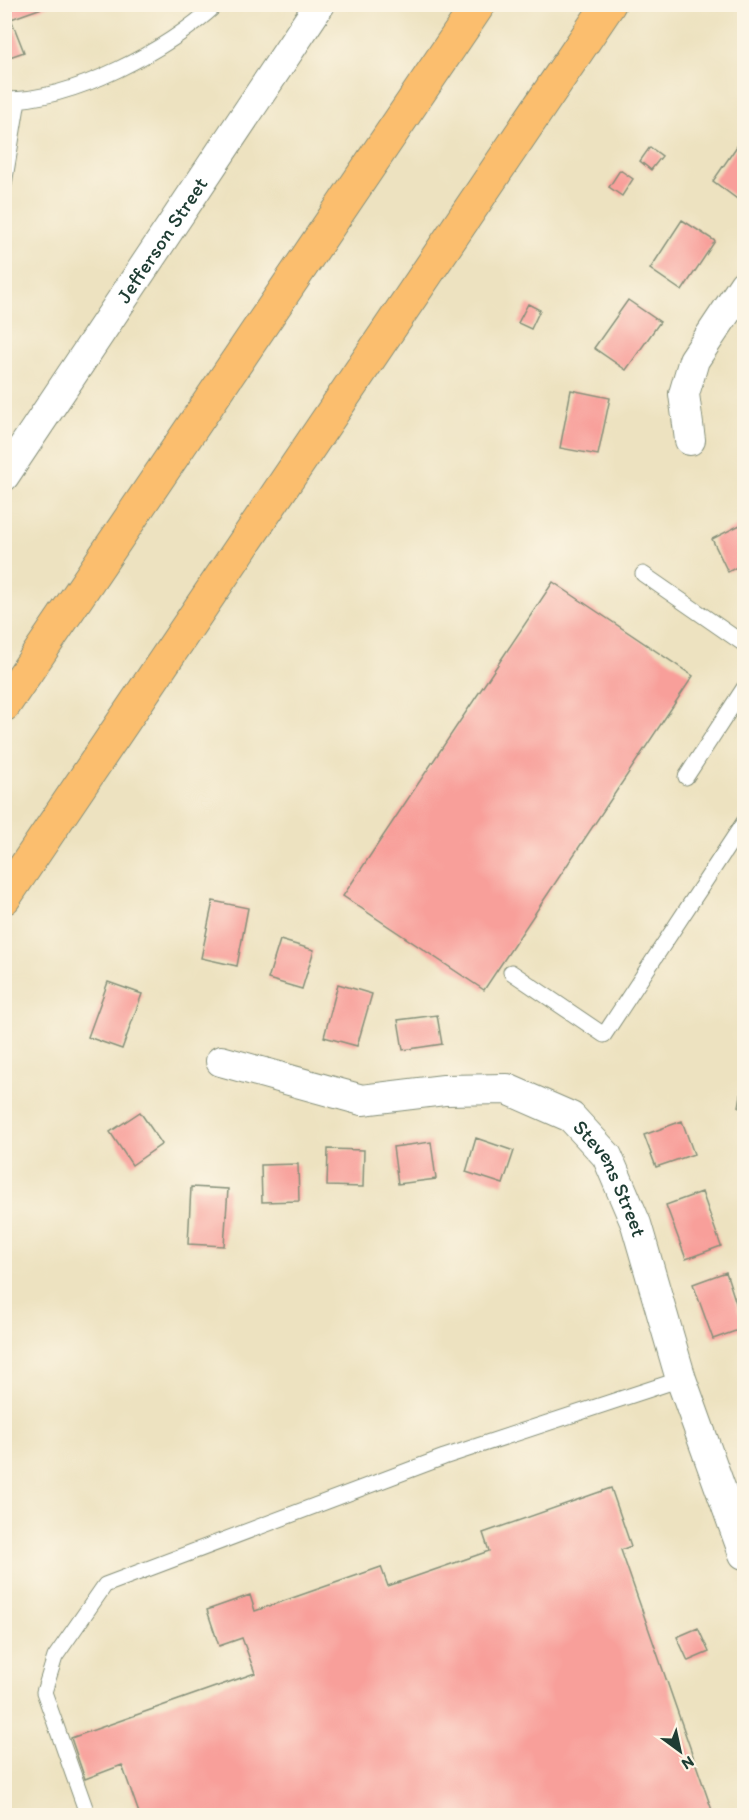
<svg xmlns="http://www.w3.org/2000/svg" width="749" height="1820" font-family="Itim,sans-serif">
<rect width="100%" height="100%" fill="#fcf5e5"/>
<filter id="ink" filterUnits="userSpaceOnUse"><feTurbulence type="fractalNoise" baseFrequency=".0167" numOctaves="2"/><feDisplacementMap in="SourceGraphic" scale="12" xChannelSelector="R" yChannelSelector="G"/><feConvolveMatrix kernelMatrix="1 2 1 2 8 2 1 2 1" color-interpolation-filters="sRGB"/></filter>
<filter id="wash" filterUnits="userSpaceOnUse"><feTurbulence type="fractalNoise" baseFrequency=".008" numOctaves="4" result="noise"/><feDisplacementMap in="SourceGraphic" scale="24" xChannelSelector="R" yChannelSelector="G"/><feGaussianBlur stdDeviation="1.35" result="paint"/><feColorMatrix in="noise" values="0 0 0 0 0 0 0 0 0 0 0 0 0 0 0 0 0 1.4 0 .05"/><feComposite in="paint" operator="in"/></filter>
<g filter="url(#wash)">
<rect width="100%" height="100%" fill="#ede2c0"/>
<g id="blocks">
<path fill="#f89f9a" d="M4,4L50,5L11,19L24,52L4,59Z
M744,136V204L713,181Z
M650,147L662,156L651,170L640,161Z
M620,170L633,179L622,196L609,187Z
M682,220L715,241L682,291L650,269Z
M628,300L660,322L626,370L594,348Z
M528,304L540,310L531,329L518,323Z
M571,390L610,398L598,455L560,448Z
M744,523V563L728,572L712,539Z
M553,582L693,676L484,990L343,896Z
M213,901L248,908L237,966L201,958Z
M280,940L314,950L302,989L268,979Z
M108,982L142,994L122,1049L88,1037Z
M338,984L372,994L357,1046L324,1037Z
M437,1015L442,1044L403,1050L398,1020Z
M743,1083H744V1108L739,1107Z
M140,1112L162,1144L132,1165L110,1132Z
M682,1121L694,1154L656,1167L644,1135Z
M476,1138L514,1151L503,1184L466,1172Z
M431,1142L436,1179L398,1184L393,1147Z
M328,1149L364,1150L363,1187L327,1186Z
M298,1164L299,1201L262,1202L261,1165Z
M191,1187L228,1189L224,1246L188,1244Z
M702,1192L721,1246L686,1259L666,1205Z
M726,1272L744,1328L713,1339L693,1284Z
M611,1488L631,1546L621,1550L714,1816H140L122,1765L85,1779L71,1738L255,1673L242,1638L219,1646L207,1610L250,1595L255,1611L381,1567L388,1586L489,1551L483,1533Z
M698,1628L709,1652L688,1661L677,1637Z"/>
</g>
</g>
<g filter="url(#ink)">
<use href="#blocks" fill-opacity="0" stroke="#86907a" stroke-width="1.5"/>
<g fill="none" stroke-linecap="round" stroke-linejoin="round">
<g stroke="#86907a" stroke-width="17">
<path id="service" d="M4,100C73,101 167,50 217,4
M4,184L18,100
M643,574L744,644
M686,777L744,688
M511,972L604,1035L744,822
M88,1816L44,1692L55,1657L105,1585L444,1457L681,1379"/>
</g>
<g stroke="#86907a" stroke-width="32">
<g id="minor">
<path d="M690,440L684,394L694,360L744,285"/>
<path id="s1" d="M4,476L320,4"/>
<path id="s2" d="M221,1061L362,1100L444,1090L507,1089L571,1117L607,1156L636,1224L681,1379L744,1554"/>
</g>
</g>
<g stroke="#86907a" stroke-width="35">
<path id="motorway" d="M4,705L479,4
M4,898L609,4"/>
</g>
<use href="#service" stroke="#fff" stroke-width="15"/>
<use href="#minor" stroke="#fff" stroke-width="30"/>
<use href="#motorway" stroke="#fbbe6e" stroke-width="33"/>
</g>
</g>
<g text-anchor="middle" stroke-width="6" stroke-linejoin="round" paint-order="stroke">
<g font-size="21" fill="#1f3d34" stroke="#fcf5e5">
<text dy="7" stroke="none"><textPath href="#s1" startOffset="284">Jefferson Street</textPath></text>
<text dy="7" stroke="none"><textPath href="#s2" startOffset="436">Stevens Street</textPath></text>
</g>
</g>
<rect width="749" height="1820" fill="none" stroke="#fcf5e5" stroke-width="24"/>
<g transform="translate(680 1751) rotate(147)" stroke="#fcf5e5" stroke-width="4.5" paint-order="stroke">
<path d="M0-4.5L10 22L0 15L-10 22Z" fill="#1f3d34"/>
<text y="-9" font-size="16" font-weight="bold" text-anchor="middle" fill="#1f3d34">N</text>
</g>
</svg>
